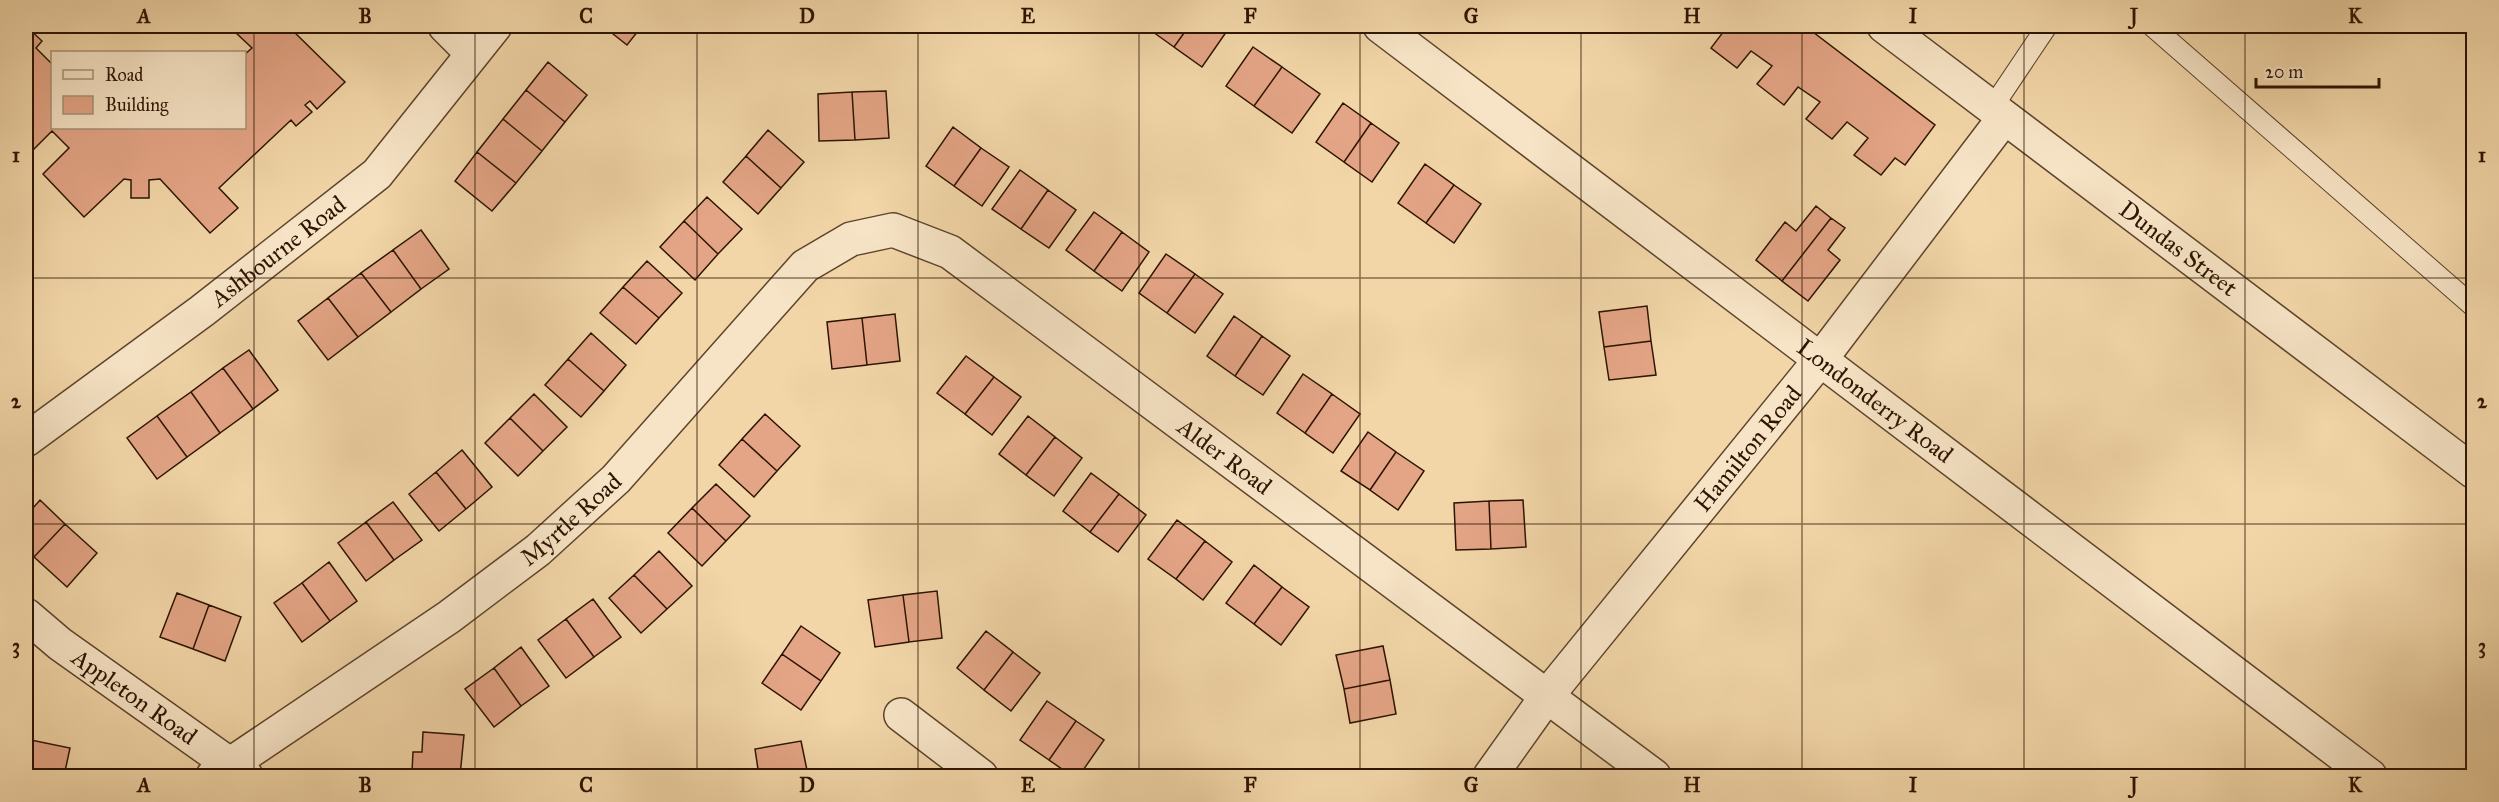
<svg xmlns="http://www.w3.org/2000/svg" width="2499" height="802" font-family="'IM FELL Great Primer',serif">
<rect width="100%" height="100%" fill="#f2d6a8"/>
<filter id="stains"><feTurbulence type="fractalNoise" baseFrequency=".00333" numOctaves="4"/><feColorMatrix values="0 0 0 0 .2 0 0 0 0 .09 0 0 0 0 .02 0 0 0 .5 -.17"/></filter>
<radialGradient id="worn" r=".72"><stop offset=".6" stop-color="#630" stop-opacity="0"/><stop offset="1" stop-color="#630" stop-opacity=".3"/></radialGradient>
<path fill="#e4a586" stroke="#2d1402" stroke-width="1.5" d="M26,26L42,41L36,48L52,64V128H244V55L252,48L234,31L240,26H288L345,82L317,109L310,101L305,105L312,112L296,126L291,120L219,188L238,208L210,233L160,179L149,180V198H131V180L124,179L84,217L43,174L69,148L52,131L30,153L26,149Z
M603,26H642L627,45Z
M1147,26H1189L1174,47L1146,27Z
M1189,26H1225L1229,28L1202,67L1174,47Z
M1717,26H1805L1935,125L1905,165L1895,158L1881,175L1854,155L1868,138L1847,122L1832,139L1806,119L1820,102L1798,87L1784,105L1757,84L1772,66L1751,51L1737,68L1711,48L1724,31Z
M1253,47L1282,67L1254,106L1226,86Z
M548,62L587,95L565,122L526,90Z
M1282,67L1320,94L1292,133L1254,106Z
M526,90L565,122L542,151L503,119Z
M886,91L889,138L855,140L852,92Z
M852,92L855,140L819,141L818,94Z
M1343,103L1371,123L1344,162L1316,142Z
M503,119L542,151L516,183L477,152Z
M1371,123L1399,143L1372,182L1344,162Z
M953,127L981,148L954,186L926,166Z
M768,130L804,162L781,188L746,156Z
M981,148L1009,167L982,206L954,186Z
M477,152L516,183L492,211L455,181Z
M746,156L781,188L758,214L723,182Z
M1425,164L1454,185L1426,223L1398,203Z
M1020,170L1048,190L1021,229L992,209Z
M1454,185L1481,204L1454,243L1426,223Z
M1048,190L1076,210L1049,248L1021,229Z
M707,197L742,229L718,254L684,221Z
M1816,206L1831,218L1782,281L1756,260L1785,222L1796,231Z
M1094,212L1122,232L1094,271L1066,250Z
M1831,218L1845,228L1828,250L1840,260L1808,301L1782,281Z
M684,221L718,254L695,280L660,247Z
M421,230L449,269L421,289L393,250Z
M1122,232L1149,252L1122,291L1094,271Z
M393,250L421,289L391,312L361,273Z
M1166,254L1195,274L1167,313L1139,293Z
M647,261L682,293L659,318L623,287Z
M361,273L391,312L358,337L328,298Z
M1195,274L1223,294L1195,333L1167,313Z
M623,287L659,318L636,344L600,313Z
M328,298L358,337L328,360L298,321Z
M1647,306L1651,341L1604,347L1599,312Z
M895,314L900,361L867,365L862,318Z
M1234,316L1262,336L1235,376L1207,356Z
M862,318L867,365L832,369L827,322Z
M591,333L626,365L604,391L568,359Z
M1262,336L1290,356L1263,395L1235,376Z
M1651,341L1656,375L1609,380L1604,347Z
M249,350L278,390L253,409L223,368Z
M966,356L994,377L965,414L937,393Z
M568,359L604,391L581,417L545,385Z
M223,368L253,409L220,433L191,392Z
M1303,374L1332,394L1305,433L1277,413Z
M994,377L1021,397L992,435L965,414Z
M191,392L220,433L187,457L157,416Z
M534,394L567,427L543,451L510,418Z
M1332,394L1360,414L1333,453L1305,433Z
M765,414L800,446L777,471L742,439Z
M157,416L187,457L157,479L127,438Z
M1028,416L1055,437L1026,475L999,454Z
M510,418L543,451L518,476L485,443Z
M1368,432L1396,452L1370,490L1341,471Z
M1055,437L1082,458L1054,496L1026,475Z
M742,439L777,471L754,497L719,465Z
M462,450L492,487L466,509L436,472Z
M1396,452L1424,471L1398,510L1370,490Z
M436,472L466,509L439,531L409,494Z
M1091,473L1119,494L1090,532L1063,511Z
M716,484L750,516L726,541L692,508Z
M1119,494L1146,515L1118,552L1090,532Z
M40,500L65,524L34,557L26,550V516Z
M1523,500L1526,547L1491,549L1489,501Z
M1489,501L1491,549L1456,550L1454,503Z
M393,502L422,540L394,560L366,522Z
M692,508L726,541L702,566L668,533Z
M1177,520L1205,541L1176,579L1148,559Z
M366,522L394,560L366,581L338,543Z
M65,524L97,553L67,587L34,557Z
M1205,541L1232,562L1203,600L1176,579Z
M659,551L692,586L667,609L634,575Z
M329,562L357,601L330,621L302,583Z
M1254,565L1282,587L1254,624L1226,603Z
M634,575L667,609L641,633L609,598Z
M302,583L330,621L302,642L274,603Z
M1282,587L1309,607L1281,645L1254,624Z
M937,591L942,638L909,642L903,595Z
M177,593L209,605L193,649L160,637Z
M903,595L909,642L875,647L868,600Z
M593,599L621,637L594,657L566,619Z
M209,605L241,617L225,661L193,649Z
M566,619L594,657L566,678L538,640Z
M801,626L840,653L821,681L782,654Z
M986,631L1013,652L984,690L957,668Z
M1383,646L1390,680L1344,689L1336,655Z
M521,647L549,686L521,706L494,668Z
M1013,652L1040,673L1011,711L984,690Z
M782,654L821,681L801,710L762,683Z
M494,668L521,706L494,727L465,689Z
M1390,680L1396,714L1350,723L1344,689Z
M1047,701L1076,721L1049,760L1020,740Z
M1076,721L1104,740L1079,776H1072L1049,760Z
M423,732L464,735L460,776L412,772L413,752H422Z
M26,739L70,748L64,776L26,774Z
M801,741L808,775L759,776L755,749Z
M412,772L460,776H411Z"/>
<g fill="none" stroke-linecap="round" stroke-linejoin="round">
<g stroke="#5e442c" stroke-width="22">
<path id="service" d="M2152,26L2474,307
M1992,108L2047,26"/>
</g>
<g stroke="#5e442c" stroke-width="36">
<g id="minor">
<path d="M445,26L472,53"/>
<path id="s1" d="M1380,26L2370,776"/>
<path id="s2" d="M1884,26L2474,472"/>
<path id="s3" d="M26,440L202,311L377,174L495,26"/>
<path id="s4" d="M26,615L60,644L246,776"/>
<path d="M901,715L981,776"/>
<path id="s5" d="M213,776L449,617L538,550L616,479L805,266L851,239L893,230L950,252L1654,776"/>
<path id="s6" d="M1490,776L1547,696L1820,360L2004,118"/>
</g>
</g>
<use href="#service" stroke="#f7e4c6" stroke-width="20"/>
<use href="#minor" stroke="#f7e4c6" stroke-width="33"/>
</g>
<path fill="none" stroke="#2d1402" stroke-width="1.5" stroke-opacity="0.55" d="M254,26V776M475,26V776M697,26V776M918,26V776M1139,26V776M1360,26V776M1581,26V776M1802,26V776M2024,26V776M2245,26V776M26,278H2474M26,524H2474"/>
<g text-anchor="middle" stroke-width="5" stroke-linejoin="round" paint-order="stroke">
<g font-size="24" fill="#2d1402" stroke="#f7e4c6">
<text dy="8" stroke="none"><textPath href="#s2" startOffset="369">Dundas Street</textPath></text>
<text dy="8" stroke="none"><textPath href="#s3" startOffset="315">Ashbourne Road</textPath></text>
<text dy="8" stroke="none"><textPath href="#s1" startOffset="621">Londonderry Road</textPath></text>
<text dy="8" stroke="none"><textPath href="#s6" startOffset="417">Hamilton Road</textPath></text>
<text dy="8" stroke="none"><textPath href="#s5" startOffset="1286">Alder Road</textPath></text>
<text dy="8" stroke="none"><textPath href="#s5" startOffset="441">Myrtle Road</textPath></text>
<text dy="8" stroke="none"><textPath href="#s4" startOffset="136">Appleton Road</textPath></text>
</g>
</g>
<rect width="2499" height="802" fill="none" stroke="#f2d6a8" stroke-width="66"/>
<rect x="51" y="51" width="195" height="78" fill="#f7e4c6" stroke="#a69178" stroke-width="1.5"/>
<rect x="63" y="70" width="30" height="9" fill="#f7e4c6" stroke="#a69178" stroke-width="1.5"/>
<text x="105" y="81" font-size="18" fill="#2d1402">Road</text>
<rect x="63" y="96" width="30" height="18" fill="#e4a586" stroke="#a69178" stroke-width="1.5"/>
<text x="105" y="111" font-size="18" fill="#2d1402">Building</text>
<path d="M2256 78v9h123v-9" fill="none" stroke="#2d1402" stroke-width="3"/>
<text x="2265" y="78" font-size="18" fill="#2d1402" stroke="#f7e4c6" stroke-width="4.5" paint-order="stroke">20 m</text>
<rect x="33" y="33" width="2433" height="736" fill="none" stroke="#2d1402" stroke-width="2"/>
<g font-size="20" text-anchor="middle" font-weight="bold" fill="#2d1402">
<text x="144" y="23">A</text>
<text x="365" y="23">B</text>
<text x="586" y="23">C</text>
<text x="807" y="23">D</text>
<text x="1028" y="23">E</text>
<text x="1250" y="23">F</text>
<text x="1471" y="23">G</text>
<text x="1692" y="23">H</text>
<text x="1913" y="23">I</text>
<text x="2134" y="23">J</text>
<text x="2355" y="23">K</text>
<text x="16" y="162">1</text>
<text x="2482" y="162">1</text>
<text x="16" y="408">2</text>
<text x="2482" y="408">2</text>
<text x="16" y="653">3</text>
<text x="2482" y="653">3</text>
<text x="144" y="792">A</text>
<text x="365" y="792">B</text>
<text x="586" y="792">C</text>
<text x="807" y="792">D</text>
<text x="1028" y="792">E</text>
<text x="1250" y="792">F</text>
<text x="1471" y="792">G</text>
<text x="1692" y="792">H</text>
<text x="1913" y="792">I</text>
<text x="2134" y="792">J</text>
<text x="2355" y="792">K</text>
</g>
<rect width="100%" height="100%" filter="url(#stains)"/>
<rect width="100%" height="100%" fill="url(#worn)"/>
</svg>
